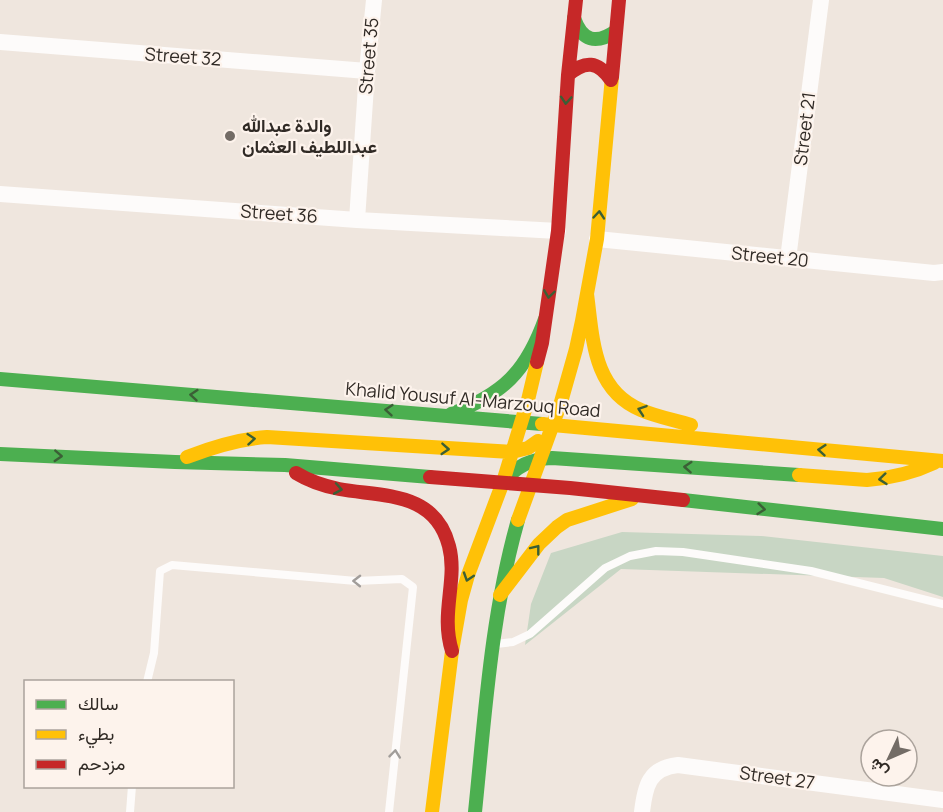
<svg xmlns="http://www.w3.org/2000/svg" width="943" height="812" font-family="Manrope,Vazirmatn,sans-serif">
<rect width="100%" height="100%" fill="#efe6de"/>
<path fill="#c8d6c4" d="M622,532L761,536L943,556V597L884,578L621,569L525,645L531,604L551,553Z"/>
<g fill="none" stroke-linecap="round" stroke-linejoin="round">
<path stroke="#fdfbfa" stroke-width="8" d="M496,644L513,642L530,634L605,568L630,556L656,551L683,552L811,571L943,604
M147,682L154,653L160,571L172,565L356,581L402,579L413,587L389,812
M130,812L132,786"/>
<path stroke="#fdfbfa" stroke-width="16" d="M0,42L367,71
M0,194L357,220L558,231
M357,220L367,71L374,0
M597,239L934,273L943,272
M788,259L821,0
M642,812C645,786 649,768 678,765L943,800"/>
<path stroke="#4caf50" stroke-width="14" d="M574,18C582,41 596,45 616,31
M0,379L542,424
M451,414C503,394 526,372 545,319
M0,454L175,462L285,465L430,477
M503,482C517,466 530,459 552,458L799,475
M683,500L943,529
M475,812C485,715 491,615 518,520"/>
<path stroke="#ffc107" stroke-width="14" d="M587,294C593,339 593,390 641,410C657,417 675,420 691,425
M542,424L943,461
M187,457C213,447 239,439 267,437L512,452L528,448L538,441
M799,475L867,480C891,478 913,473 934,463
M518,520L561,402L576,349L582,321L597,239L612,77
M500,595L539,544L557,527L567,520L632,499
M432,812L452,651L461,600L468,575L503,482L528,400L537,362"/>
<path stroke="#c62828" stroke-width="14" d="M568,75C585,60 598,61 611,80
M612,77L619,0
M537,362L542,343L558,231L568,75L576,0
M296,473C309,481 324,486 339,489C383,497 435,491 449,546C458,580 440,613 452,651
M430,477L570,488L683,500"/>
</g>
<defs><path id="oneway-chevron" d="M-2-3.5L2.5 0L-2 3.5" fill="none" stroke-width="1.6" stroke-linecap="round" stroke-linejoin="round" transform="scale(1.5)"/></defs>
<g stroke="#3b5f36">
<use href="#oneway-chevron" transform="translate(566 100) rotate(94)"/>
<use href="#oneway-chevron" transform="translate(599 215) rotate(-85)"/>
<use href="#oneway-chevron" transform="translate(549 294) rotate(98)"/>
<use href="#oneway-chevron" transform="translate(194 395) rotate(-175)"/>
<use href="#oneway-chevron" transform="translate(389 410) rotate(-175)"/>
<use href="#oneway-chevron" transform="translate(642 410) rotate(-161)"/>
<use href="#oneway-chevron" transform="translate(251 439) rotate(-5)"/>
<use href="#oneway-chevron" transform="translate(445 449) rotate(4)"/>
<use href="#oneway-chevron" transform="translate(822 450) rotate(-175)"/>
<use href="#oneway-chevron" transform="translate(58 456) rotate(3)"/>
<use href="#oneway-chevron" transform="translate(688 467) rotate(-176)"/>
<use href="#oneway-chevron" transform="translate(883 479) rotate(174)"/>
<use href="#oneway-chevron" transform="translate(338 489) rotate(10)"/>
<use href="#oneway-chevron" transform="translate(761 509) rotate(6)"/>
<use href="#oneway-chevron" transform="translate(536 549) rotate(-52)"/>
<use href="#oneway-chevron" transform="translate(468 577) rotate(108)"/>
</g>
<g stroke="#a19d9a">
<use href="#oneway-chevron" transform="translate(357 581) rotate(-179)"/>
<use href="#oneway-chevron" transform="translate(395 754) rotate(-84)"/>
</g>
<circle fill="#736c66" stroke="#fdf3ec" stroke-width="2" cx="230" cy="136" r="6"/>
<g text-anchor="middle" stroke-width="4.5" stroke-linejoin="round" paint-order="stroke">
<g font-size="18" fill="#302a25" stroke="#fdf3ec">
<text transform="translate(369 56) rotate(-85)" y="6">Street 35</text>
<text transform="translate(183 57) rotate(4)" y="6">Street 32</text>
<text transform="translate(805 129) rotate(-83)" y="6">Street 21</text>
<text transform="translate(279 214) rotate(4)" y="6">Street 36</text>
<text transform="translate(770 257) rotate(6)" y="6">Street 20</text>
<text transform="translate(473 400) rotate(5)" y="6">Khalid Yousuf Al-Marzouq Road</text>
<text transform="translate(777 778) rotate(8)" y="6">Street 27</text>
</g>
<g font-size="18" font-weight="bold" fill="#302a25" stroke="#fdf3ec" text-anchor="start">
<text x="242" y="132">والدة عبدالله<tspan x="242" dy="21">عبداللطيف العثمان</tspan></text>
</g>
</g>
<rect x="24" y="680" width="210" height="108" fill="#fdf3ec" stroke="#aba39c" stroke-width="1.5"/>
<rect x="36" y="700" width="30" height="9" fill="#4caf50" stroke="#aba39c" stroke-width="1.5"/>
<text x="78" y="710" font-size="18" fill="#302a25">سالك</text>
<rect x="36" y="730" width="30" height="9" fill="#ffc107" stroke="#aba39c" stroke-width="1.5"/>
<text x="78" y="740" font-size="18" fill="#302a25">بطيء</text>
<rect x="36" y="760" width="30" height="9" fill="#c62828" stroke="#aba39c" stroke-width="1.5"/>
<text x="78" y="770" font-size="18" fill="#302a25">مزدحم</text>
<g transform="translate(889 758) rotate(226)"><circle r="28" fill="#fdf3ec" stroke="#aba39c" stroke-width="1.5"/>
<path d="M0-4.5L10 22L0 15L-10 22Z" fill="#736c66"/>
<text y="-9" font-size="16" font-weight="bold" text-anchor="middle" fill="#302a25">ش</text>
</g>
</svg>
